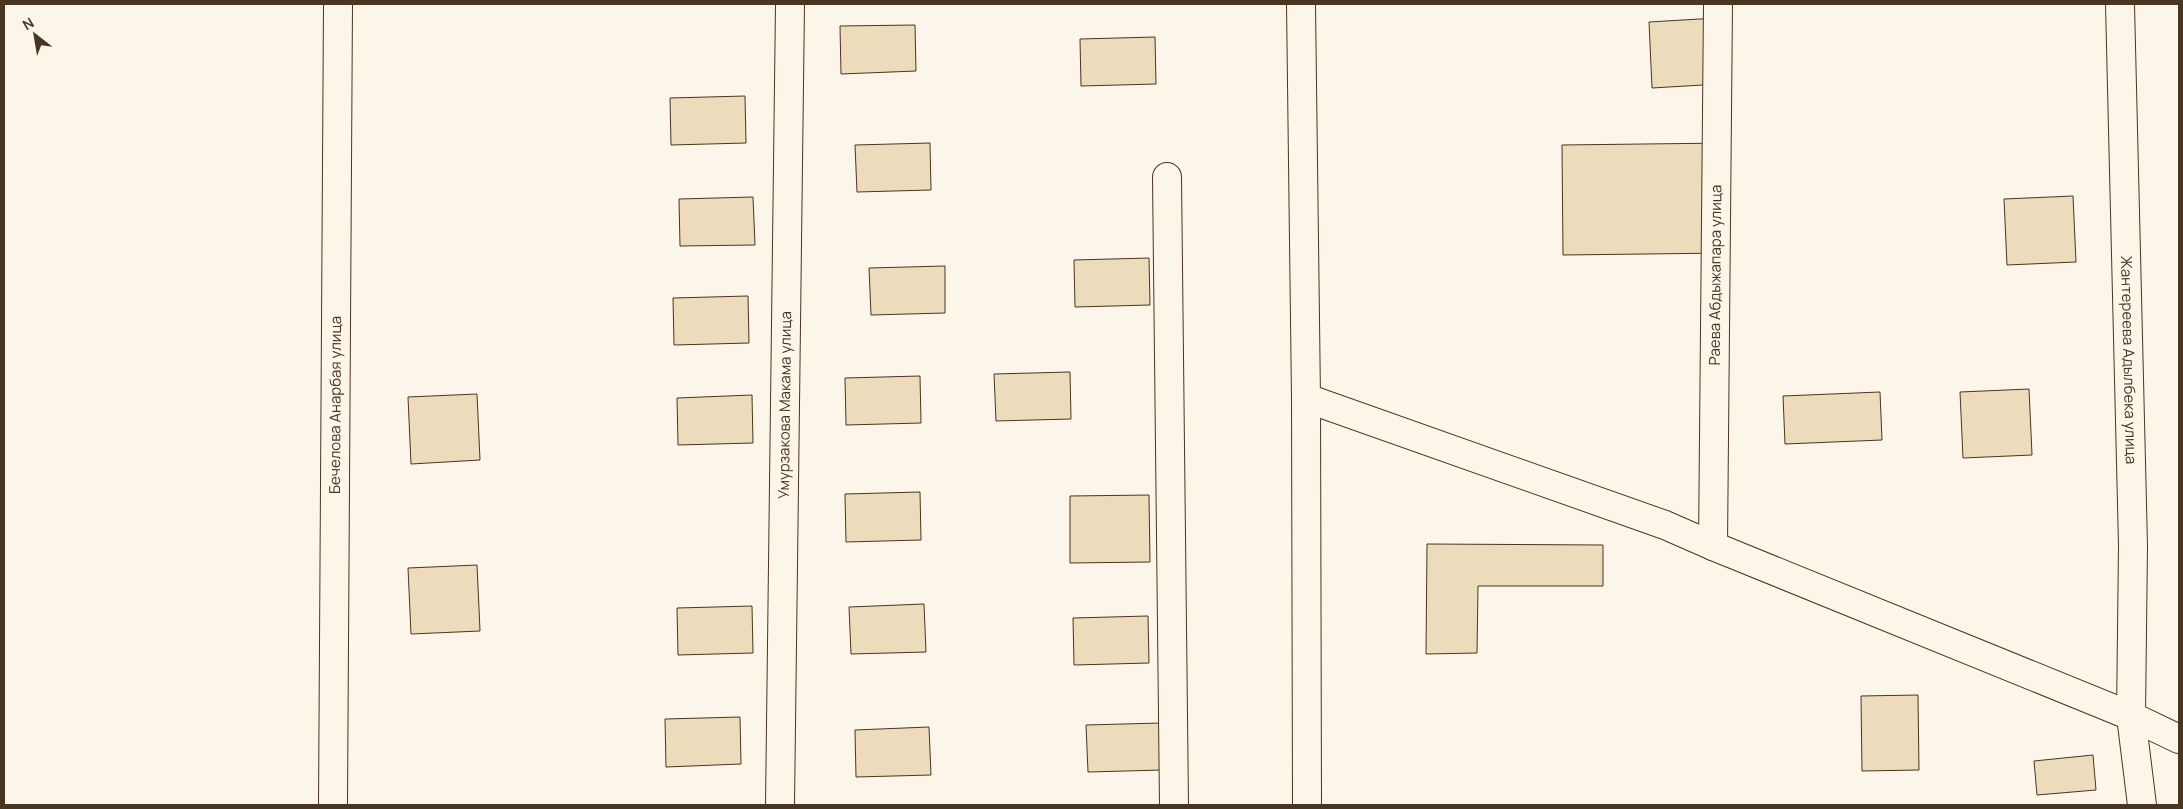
<svg xmlns="http://www.w3.org/2000/svg" width="2183" height="809" font-family="Manrope,sans-serif">
<rect width="100%" height="100%" fill="#fbf6e9"/>
<path fill="#ecdcbc" stroke="#4a3520" d="M1717,18L1720,84L1652,88L1649,22Z
M915,25L916,71L841,74L840,26Z
M1155,37L1156,84L1081,86L1080,39Z
M745,96L746,143L671,145L670,98Z
M930,143L931,190L857,192L855,145Z
M1726,143L1727,253L1563,255L1562,145Z
M2073,196L2076,262L2007,265L2004,199Z
M753,197L755,245L680,246L679,199Z
M1149,258L1150,305L1075,307L1074,260Z
M945,266V313L871,315L869,268Z
M748,296L749,343L674,345L673,298Z
M1070,372L1071,419L996,421L994,374Z
M920,376L921,423L846,425L845,378Z
M2029,389L2032,455L1963,458L1960,392Z
M1880,392L1882,440L1785,444L1783,396Z
M477,394L480,460L411,464L408,397Z
M752,395L753,443L678,445L677,398Z
M920,492L921,540L846,542L845,494Z
M1149,495L1150,562L1070,563V496Z
M1427,544L1603,545V586H1478L1477,653L1426,654Z
M477,565L480,631L411,634L408,568Z
M924,604L926,652L851,654L849,607Z
M752,606L753,653L678,655L677,608Z
M1148,616L1149,663L1074,665L1073,618Z
M1918,695L1919,770L1862,771L1861,696Z
M740,717L741,764L666,767L665,719Z
M1161,723L1163,770L1088,772L1086,725Z
M929,727L931,775L856,777L855,730Z
M2093,755L2096,790L2037,795L2034,761Z"/>
<g fill="none" stroke-linecap="round" stroke-linejoin="round">
<g stroke="#4a3520" stroke-width="30">
<g id="minor">
<path id="s1" d="M2120,4L2133,546L2131,716L2142,805"/>
<path d="M1167,177L1174,805"/>
<path d="M1306,398L1665,525L1713,546L2131,716L2179,739"/>
<path id="s2" d="M1713,546L1718,4"/>
<path id="s3" d="M333,805L338,4"/>
<path id="s4" d="M780,805L790,4"/>
</g>
</g>
<g stroke="#4a3520" stroke-width="30">
<path id="trunk" d="M1301,4L1306,398L1307,805"/>
</g>
<use href="#minor" stroke="#fbf6e9" stroke-width="28"/>
<use href="#trunk" stroke="#fbf6e9" stroke-width="28"/>
</g>
<g text-anchor="middle" stroke-width="4" stroke-linejoin="round" paint-order="stroke">
<g font-size="15" fill="#4a3520" stroke="#fbf6e9">
<text dy="5" stroke="none"><textPath href="#s2" startOffset="271">Раева Абдыжапара улица</textPath></text>
<text dy="5" stroke="none"><textPath href="#s1" startOffset="356">Жантереева Адылбека улица</textPath></text>
<text dy="5" stroke="none"><textPath href="#s3" startOffset="400">Бечелова Анарбая улица</textPath></text>
<text dy="5" stroke="none"><textPath href="#s4" startOffset="400">Умурзакова Макама улица</textPath></text>
</g>
</g>
<rect width="2183" height="809" fill="none" stroke="#4a3520" stroke-width="10"/>
<g transform="translate(35 35) rotate(329)" stroke="#fbf6e9" stroke-width="4" paint-order="stroke">
<path d="M0-4L9 19L0 12L-9 19Z" fill="#4a3520"/>
<text y="-8" font-size="14" font-weight="bold" text-anchor="middle" fill="#4a3520">N</text>
</g>
</svg>
